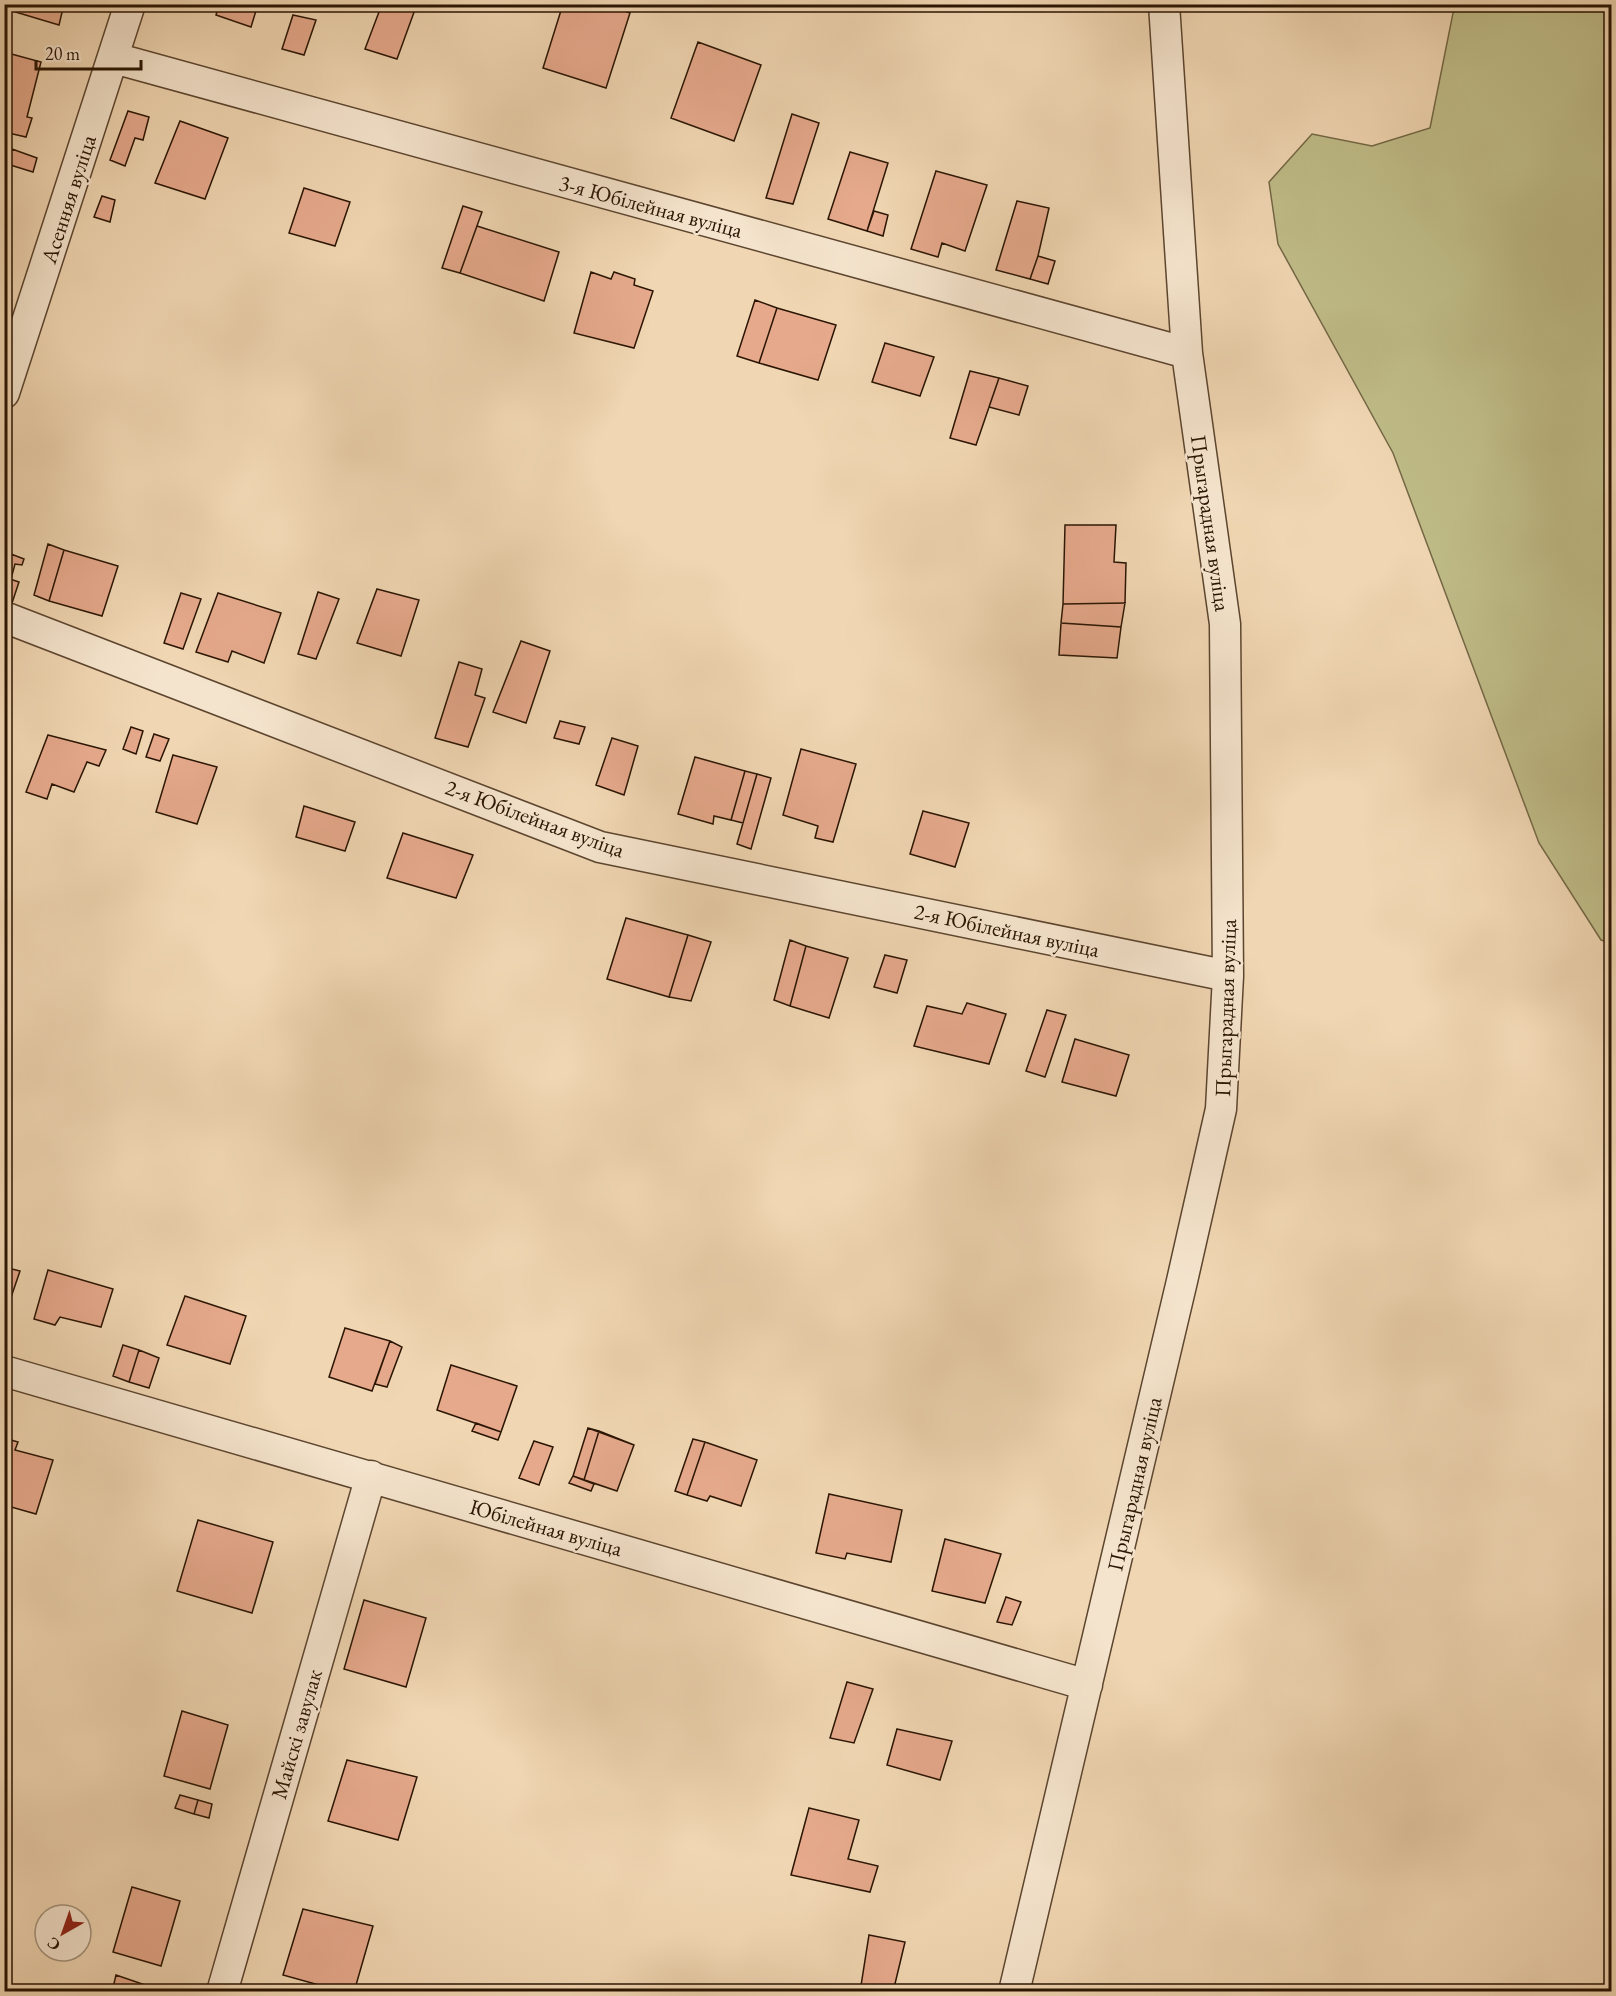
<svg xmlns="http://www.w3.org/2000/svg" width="1616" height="1996" font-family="'EB Garamond',serif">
<rect width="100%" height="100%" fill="#f0d6b2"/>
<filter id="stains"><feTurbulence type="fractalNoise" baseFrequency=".00333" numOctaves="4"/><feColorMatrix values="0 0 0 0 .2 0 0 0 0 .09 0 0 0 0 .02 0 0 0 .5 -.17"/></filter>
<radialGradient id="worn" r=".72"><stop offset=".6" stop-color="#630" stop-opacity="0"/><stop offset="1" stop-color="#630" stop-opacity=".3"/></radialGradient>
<path fill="#bfbc88" stroke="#746846" stroke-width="1.5" d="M1460,5H1611V943L1601,940L1539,843L1393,453L1278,244L1269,182L1312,134L1372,146L1430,128L1453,13Z"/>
<path fill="#e6a98c" stroke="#2a1503" stroke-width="1.5" d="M14,4H64L59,25L12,11Z
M219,4H258L251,27L216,15Z
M382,4H417L397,59L365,49Z
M563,4H605L630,13L606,88L543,68Z
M293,15L316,20L304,55L282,49Z
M698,42L761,65L734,141L671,118Z
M4,52L41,62L27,117L32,118L26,137L4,132Z
M128,111L149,117L143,140L135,138L125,166L110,160Z
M792,114L819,123L793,204L766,198Z
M180,121L228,138L205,199L155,183Z
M12,149L37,158L33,172L7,164Z
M850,152L888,163L867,231L828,219Z
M936,171L987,185L965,251L942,243L938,257L911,249Z
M304,188L350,202L335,246L289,233Z
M102,196L115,200L110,222L94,217Z
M1017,201L1049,208L1038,256L1030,279L996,270Z
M463,206L482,212L460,273L442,268Z
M874,211L888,215L883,236L867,231Z
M477,226L559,252L544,301L460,273Z
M1038,256L1055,261L1048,284L1030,279Z
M591,272L611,279L614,272L635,279L634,285L653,291L634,348L574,333Z
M755,300L777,308L759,363L737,356Z
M777,308L836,325L818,380L759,363Z
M885,343L934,357L920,396L872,382Z
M970,371L999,378L976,445L950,438Z
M999,378L1028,386L1019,415L989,407Z
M1065,525H1116L1114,562L1126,563L1125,603L1063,604Z
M48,544L64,550L49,601L34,595Z
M64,550L118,566L102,616L49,601Z
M11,554L24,559L22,565L15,564L11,579L4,577Z
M4,577L19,582L12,603L4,601Z
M377,589L419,600L401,656L357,643Z
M318,592L339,599L316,659L298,654Z
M181,593L201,599L183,649L164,643Z
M218,593L281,613L264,663L232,651L228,662L196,652Z
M1125,603L1121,627L1061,623L1063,604Z
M1061,623L1121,627L1117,658L1059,655Z
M521,641L550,651L526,723L493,712Z
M459,662L482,669L475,695L485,698L468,747L435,738Z
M560,721L585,727L579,744L554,738Z
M131,727L143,731L136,754L123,749Z
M154,734L169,739L160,761L146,757Z
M48,735L106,750L99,766L87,762L74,792L52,784L47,799L26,792Z
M612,738L638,746L624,795L596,785Z
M801,749L856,764L833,842L815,838L818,826L783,815Z
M173,755L217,767L197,824L156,812Z
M695,757L745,771L731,820L714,816L713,824L678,814Z
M745,771L757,774L743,823L731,820Z
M757,774L771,778L751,849L737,844Z
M304,806L355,822L345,851L296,837Z
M923,811L969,823L955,867L910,854Z
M403,833L473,855L456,898L387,878Z
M626,918L688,935L669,997L607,979Z
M688,935L711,942L691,1001L669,997Z
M790,940L806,946L790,1006L774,1000Z
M806,946L848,958L829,1018L790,1006Z
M885,955L907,960L897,993L874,987Z
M967,1003L1006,1014L989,1064L914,1046L927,1006L962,1014Z
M1047,1010L1066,1015L1045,1077L1026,1071Z
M1075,1039L1129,1055L1116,1096L1062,1082Z
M4,1267L20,1271L5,1315H4Z
M48,1270L113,1289L101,1327L60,1317L55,1325L34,1319Z
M185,1296L246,1316L230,1364L167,1345Z
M345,1328L390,1341L372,1391L329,1377Z
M390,1341L402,1347L387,1387L375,1384Z
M123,1345L139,1350L129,1382L113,1376Z
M139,1350L159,1358L149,1388L129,1382Z
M451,1365L517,1386L501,1432L437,1410Z
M476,1423L501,1432L498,1440L472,1431Z
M588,1428L634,1445L617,1491L573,1476Z
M588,1428L599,1431L584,1480L573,1476Z
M599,1431L634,1445L617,1491L584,1480Z
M4,1438L18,1442L15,1450L53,1460L36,1514L4,1505Z
M693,1439L705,1442L687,1495L675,1491Z
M534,1441L553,1447L539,1485L519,1478Z
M705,1442L757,1460L741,1506L710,1496L707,1501L687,1495Z
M573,1476L594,1484L591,1491L569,1483Z
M829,1494L902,1510L891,1562L847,1553L845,1559L816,1553Z
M198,1520L273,1542L252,1613L177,1591Z
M945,1539L1001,1554L985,1603L932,1591Z
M1006,1597L1021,1602L1012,1625L997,1622Z
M364,1600L426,1618L406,1687L344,1669Z
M847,1682L873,1689L854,1743L830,1738Z
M182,1711L228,1725L210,1789L164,1776Z
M897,1729L952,1741L940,1780L887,1765Z
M347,1760L417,1777L398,1840L328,1821Z
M180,1795L198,1800L194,1814L175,1808Z
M198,1800L212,1804L209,1818L194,1814Z
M809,1808L859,1820L848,1859L878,1866L870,1892L791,1875Z
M132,1887L180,1901L161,1966L113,1952Z
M303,1909L373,1926L354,1992H344L283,1975Z
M869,1935L905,1942L894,1988L909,1992H860Z
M116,1975L154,1988L153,1992H112Z"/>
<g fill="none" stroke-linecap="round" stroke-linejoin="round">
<g stroke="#5c452f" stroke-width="33">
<path id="minor" d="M114,58L1187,353
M4,393L130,4
M4,617L600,847L1228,976
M4,1371L1087,1685
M222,1992L371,1476
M1014,1992L1182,1281L1221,1109L1228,976L1225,624L1187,353L1164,4"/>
</g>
<use href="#minor" stroke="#f5e4cd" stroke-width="30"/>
</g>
<g text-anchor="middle" stroke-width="5" stroke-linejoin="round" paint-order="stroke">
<g font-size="22" fill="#2a1503" stroke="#f5e4cd">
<text transform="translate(68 199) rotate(-72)" y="8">Асенняя вуліца</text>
<text transform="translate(651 206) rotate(15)" y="8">3-я Юбілейная вуліца</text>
<text transform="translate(1211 523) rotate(82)" y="8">Прыгарадная вуліца</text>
<text transform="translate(535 818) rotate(20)" y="8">2-я Юбілейная вуліца</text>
<text transform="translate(1007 930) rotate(12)" y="8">2-я Юбілейная вуліца</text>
<text transform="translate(1225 1008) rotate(-88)" y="8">Прыгарадная вуліца</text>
<text transform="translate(1134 1484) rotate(-77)" y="8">Прыгарадная вуліца</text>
<text transform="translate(546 1527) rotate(16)" y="8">Юбілейная вуліца</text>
<text transform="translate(296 1734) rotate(-74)" y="8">Майскі завулак</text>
</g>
</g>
<rect width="1616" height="1996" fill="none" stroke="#f0d6b2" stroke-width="24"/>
<rect x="6" y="6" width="1604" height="1984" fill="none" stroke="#2a1503" stroke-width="3"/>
<rect x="12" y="12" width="1592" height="1972" fill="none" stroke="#2a1503" stroke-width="1.5"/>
<g transform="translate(63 1933) rotate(220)"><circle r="28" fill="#f5e4cd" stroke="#a4917c" stroke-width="1.5"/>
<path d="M0-4.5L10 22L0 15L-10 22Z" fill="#8f2418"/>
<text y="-9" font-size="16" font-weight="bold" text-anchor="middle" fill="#2a1503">С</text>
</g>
<path d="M36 60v9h105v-9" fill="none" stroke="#2a1503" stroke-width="3"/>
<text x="45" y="60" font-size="18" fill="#2a1503" stroke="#f5e4cd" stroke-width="4.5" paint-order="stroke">20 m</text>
<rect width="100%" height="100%" filter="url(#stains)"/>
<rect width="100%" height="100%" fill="url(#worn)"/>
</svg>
